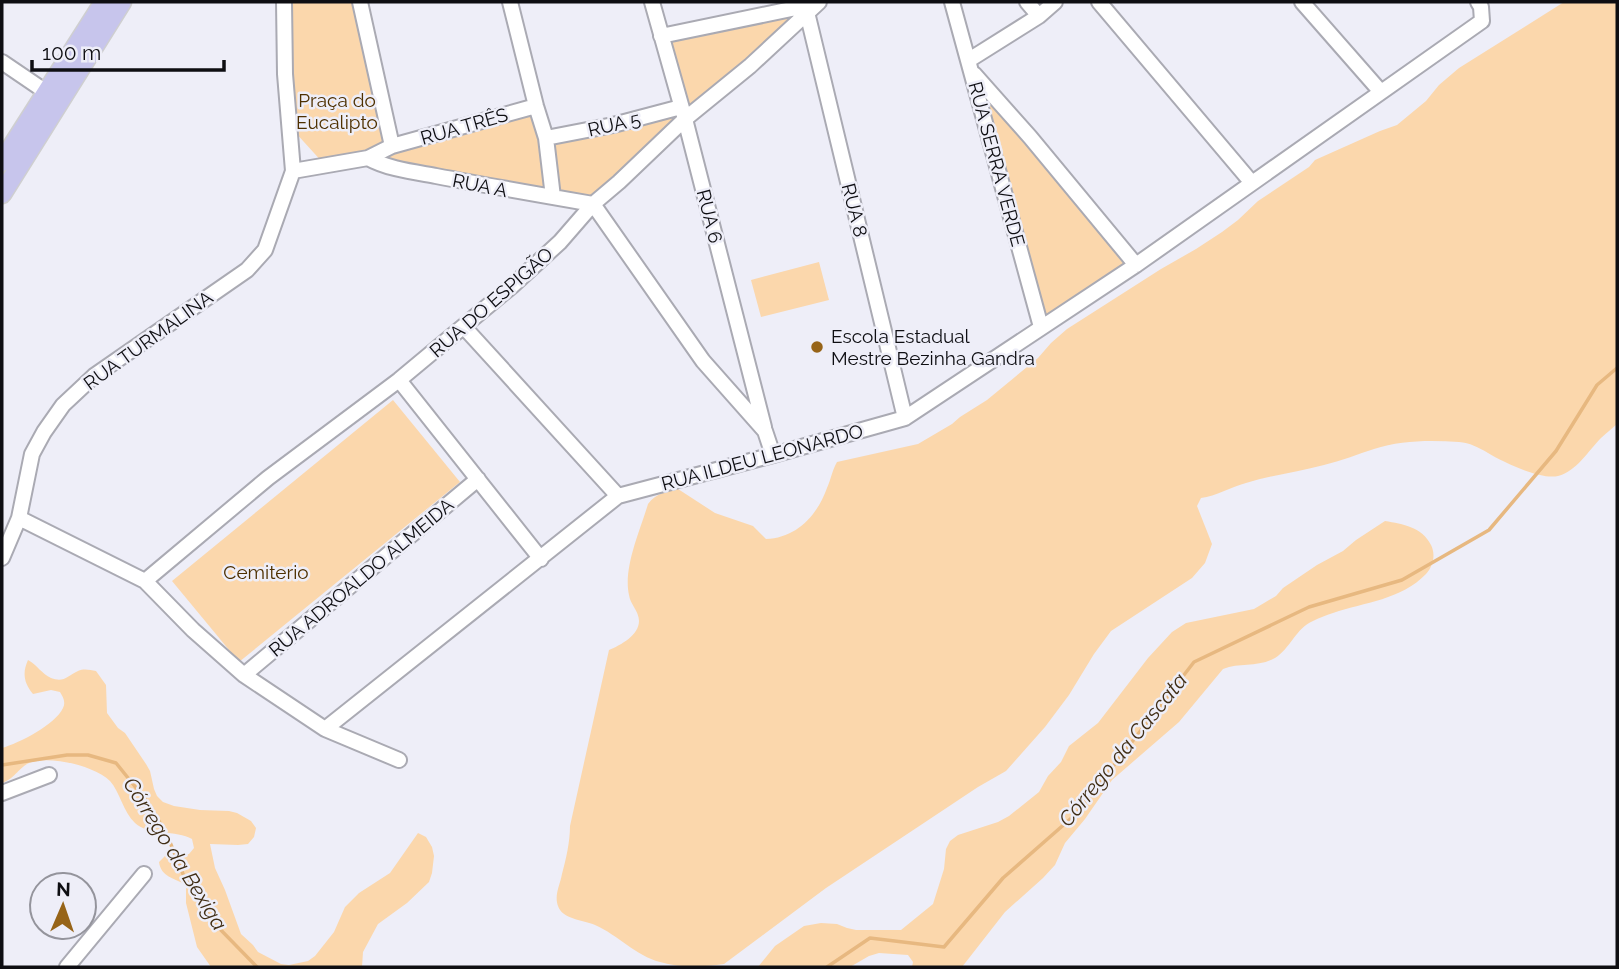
<svg xmlns="http://www.w3.org/2000/svg" width="1619" height="969" font-family="Raleway,sans-serif">
<rect width="100%" height="100%" fill="#eeeef8"/>
<path fill="#fbd7ac" d="M284,2H358L388,143L371,155L324,164L294,131Z
M1564,2H1617V424C1612,429 1606,433 1601,438C1588,451 1577,471 1558,476C1540,480 1503,462 1488,453C1478,447 1470,443 1459,442C1431,440 1401,440 1374,449C1358,454 1341,461 1324,465C1298,472 1272,475 1246,483C1231,487 1216,496 1201,498L1197,506L1212,544L1205,563L1192,578L1111,631L1094,654L1069,695L1045,727L1006,771L978,787L826,888L724,964C703,967 680,968 660,962C636,956 618,935 595,925C583,920 562,919 558,906C554,895 560,885 562,874C566,859 570,842 570,826L609,650C621,645 639,635 639,621C639,611 630,604 629,595C623,568 640,531 648,504C656,493 666,492 678,489L715,513L753,526L766,539C796,538 817,516 827,488C831,479 832,471 837,462L918,444L952,424L960,417L987,400L1038,358L1051,343L1067,329L1161,269L1196,249L1222,232L1238,220L1258,201L1309,167L1315,160L1380,131L1397,125L1426,101L1439,85L1459,68Z
M806,10L686,116L663,38Z
M979,88L1133,265L1041,323Z
M536,112L550,195L370,159Z
M674,118L621,175L594,199L553,191L549,140L612,126Z
M819,262L829,300L761,317L751,280Z
M393,400L460,482L239,662L172,581Z
M1385,521C1403,524 1422,527 1431,545C1436,555 1433,566 1426,574C1401,600 1365,602 1333,613C1326,615 1319,618 1313,621C1296,628 1290,649 1275,658C1257,668 1240,662 1223,669L1179,722L1112,780L1085,819L1065,843L1055,865L1043,878L1005,912L962,967H912L913,962L908,955L879,953L869,956L850,967H758L775,946L804,926L821,923L837,924L847,928L856,930H901L933,904L944,869L946,849L950,841L958,835L998,822L1009,816L1039,792L1048,776L1061,762L1069,746L1098,723L1148,658L1172,632L1186,623L1254,609L1276,596L1283,588L1317,565L1343,551L1356,540Z
M28,660C37,665 42,674 51,678C64,683 67,676 78,671C84,668 90,670 96,671L106,685L107,713L118,728L125,733L146,764L150,771L154,789L157,796L163,802L174,806L200,810L229,811L237,813L251,821L256,828L254,837L248,844L238,845L210,844L215,868L225,890L241,934L253,945L258,952L281,964L289,965L308,961L315,956L334,932L345,907L359,893L390,873L418,833L426,837L432,847L434,856L432,873L429,882L407,903L378,924L363,952L362,967H211L197,947L186,903V885C174,878 161,877 159,862L165,856L189,854L194,848L192,839C177,830 147,835 135,823C123,812 120,792 110,781C95,766 52,756 32,762C20,765 15,779 2,783V748C19,743 55,725 63,708C66,702 63,697 60,692L51,690L33,694C24,683 22,673 28,660Z"/>
<g fill="none" stroke-linecap="round" stroke-linejoin="round">
<path stroke="#e7b880" stroke-width="3.5" d="M2,765L67,755H88L116,763L149,804L167,835L183,874L214,923L257,967
M827,967L870,938L944,947L1003,878L1076,814L1194,662L1309,607L1402,580L1489,530L1556,451L1597,385L1617,368"/>
<g stroke="#aaaab3" stroke-width="18">
<path id="minor" d="M360,2L392,146
M510,2L536,106L546,138L553,197
M652,2L685,119L764,427
M952,2L1041,327
M1027,2L1039,16
M1099,2L1252,183
M1302,2L1381,92
M805,4L905,418
M661,36L806,6
M969,60L1039,16L1055,2
M2,62L55,98
M974,74L1030,137L1136,265
M546,138L613,125L681,107
M368,158C388,169 414,172 436,176C489,186 541,195 593,204L703,361L765,431L773,455
M293,171L368,158L392,146L536,106
M464,327L618,496
M399,380L541,559
M19,518L145,581L193,630L244,675L325,729L399,760
M2,558L19,518L32,454L44,432L63,405L94,376L247,270L265,250L293,171L285,74L284,2
M145,581L268,478L399,380L512,286L560,242L593,204L619,182L685,119L750,66L819,2
M244,675L478,479
M325,729L618,496L773,455L905,418L1136,265L1482,21L1481,7L1478,2
M2,793L49,775
M67,967L144,874"/>
</g>
<g stroke="#cfcfd0" stroke-width="21">
<path id="major" d="M2,162L104,2
M2,194L122,2"/>
</g>
<use href="#minor" stroke="#fff" stroke-width="14"/>
<use href="#major" stroke="#c7c5ec" stroke-width="18"/>
</g>
<circle fill="#976418" stroke="#eeeef8" stroke-width="2.5" cx="817" cy="347" r="7"/>
<g text-anchor="middle" stroke-width="5" stroke-linejoin="round" paint-order="stroke">
<g font-size="19" fill="#4e3000" stroke="#eeeef8">
<text x="337" y="107">Praça do<tspan x="337" dy="22">Eucalipto</tspan></text>
<text x="266" y="579">Cemiterio</text>
</g>
<g font-size="19" fill="#0e0e12" stroke="#eeeef8">
<text transform="translate(614 124) rotate(-13)" y="7">RUA 5</text>
<text transform="translate(464 126) rotate(-16)" y="7">RUA TRÊS</text>
<text transform="translate(997 164) rotate(75)" y="7">RUA SERRA VERDE</text>
<text transform="translate(480 185) rotate(11)" y="7">RUA A</text>
<text transform="translate(855 210) rotate(76)" y="7">RUA 8</text>
<text transform="translate(710 216) rotate(76)" y="7">RUA 6</text>
<text transform="translate(491 302) rotate(-41)" y="7">RUA DO ESPIGÃO</text>
<text transform="translate(148 340) rotate(-36)" y="7">RUA TURMALINA</text>
<text transform="translate(762 457) rotate(-15)" y="7">RUA ILDEU LEONARDO</text>
<text transform="translate(361 577) rotate(-40)" y="7">RUA ADROALDO ALMEIDA</text>
</g>
<g font-size="19" fill="#0e0e12" stroke="#eeeef8" text-anchor="start">
<text x="831" y="343">Escola Estadual<tspan x="831" dy="22">Mestre Bezinha Gandra</tspan></text>
</g>
<g font-size="21" font-style="italic" fill="#402d14" stroke="#eeeef8">
<text transform="translate(1123 750) rotate(-51)" y="7">Córrego da Cascata</text>
<text transform="translate(175 854) rotate(58)" y="7">Córrego da Bexiga</text>
</g>
</g>
<rect width="1619" height="969" fill="none" stroke="#0e0e12" stroke-width="7"/>
<g transform="translate(63 906) rotate(2)"><circle r="33" fill="#eeeef8" stroke="#94949c" stroke-width="2"/>
<path d="M0-5L12 26L0 18L-12 26Z" fill="#976418"/>
<text y="-10" font-size="19" font-weight="bold" text-anchor="middle" fill="#0e0e12">N</text>
</g>
<path d="M32 60v10h192v-10" fill="none" stroke="#0e0e12" stroke-width="3.5"/>
<text x="42" y="60" font-size="21" fill="#0e0e12" stroke="#eeeef8" stroke-width="5" paint-order="stroke">100 m</text>
</svg>
